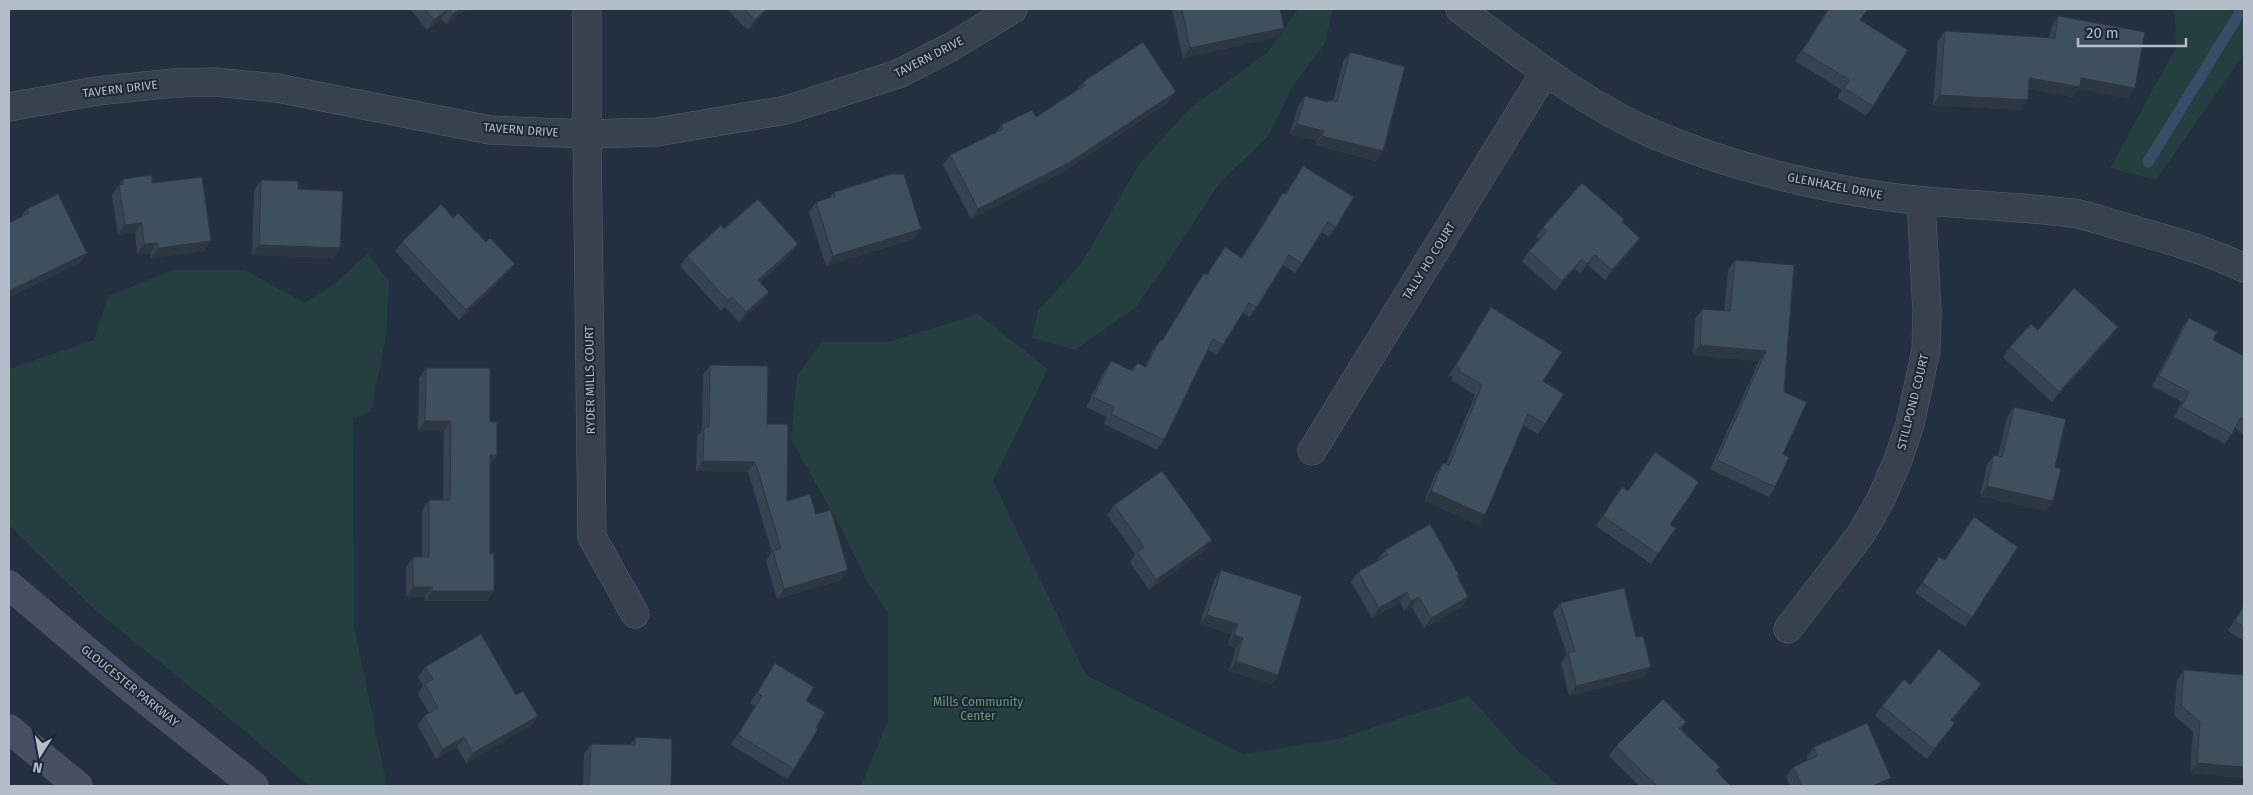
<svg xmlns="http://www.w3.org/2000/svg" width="2253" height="795" font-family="'Fira Sans',sans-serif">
<rect width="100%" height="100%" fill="#23303f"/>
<path fill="#253e40" d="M1298,9H1333L1324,45L1292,87L1268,137L1221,181L1170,259L1135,308L1075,350L1032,338L1038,310L1082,262L1138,166L1189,109L1268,52Z
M2175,9H2244V54L2156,180L2110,168L2176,47Z
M368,254L389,281L386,336L371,412L353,418L354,626L387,786H309L235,723L94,609L9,525V369L94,340L108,296L173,270H245L304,303L330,287Z
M978,314L1048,369L993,481L1086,675L1243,754L1338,739L1469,696L1519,752L1560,786H861L888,721V613L866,580L843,532L791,439L797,375L822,342H888Z"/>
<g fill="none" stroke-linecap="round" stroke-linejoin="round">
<path stroke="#364d67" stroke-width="11" d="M2148,162L2242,9"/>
<g stroke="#55606d" stroke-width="29">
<path id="minor" d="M587,9V134L592,537L635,614
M1460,9C1521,54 1581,102 1651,133C1716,161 1788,180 1857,192C1928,205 2000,204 2072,213C2088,215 2105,222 2120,226C2162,238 2205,249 2244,268
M9,107L97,91L174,83L215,82L277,88L490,130L587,134L657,132L786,110L898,74L951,47L1013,9
M1312,451L1545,72
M1788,629L1861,534L1881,499L1898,460L1910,424L1926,350L1927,311L1921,201"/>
</g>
<g stroke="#55606d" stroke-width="29">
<path id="secondary" d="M9,585L133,690L254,786
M9,729L78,786"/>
</g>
<use href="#minor" stroke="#38424f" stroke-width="28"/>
<use href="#secondary" stroke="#455162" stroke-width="28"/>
</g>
<path fill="#364451" d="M410,9H466L446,24L441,19L427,30Z
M727,9H768L748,30Z
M1172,9H1280L1284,28L1277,37L1183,58Z
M1828,9H1868L1860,20L1873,106L1866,116L1837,98L1842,90L1795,61Z
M2058,16L2135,88L2128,98L2078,89L2073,97L2029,89L2021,110L1933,105L1938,41L1945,31L2049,38L2052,26Z
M1350,52L1383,151L1376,161L1315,145L1317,141L1290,134L1298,106L1305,96L1327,102L1328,100L1333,101L1343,62Z
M1083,82L1169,102L1063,172L971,219L943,165L950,155L997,132L1001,125L1036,117L1077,90Z
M1303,166L1336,227L1329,237L1321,232L1295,273L1283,265L1250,317L1243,313L1216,355L1208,350L1164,440L1157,450L1104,424L1107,417L1086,407L1104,371L1111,361L1131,370L1137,363L1145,366L1153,350L1160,340L1162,341L1197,283L1204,273L1207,274L1225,247L1242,257L1276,203L1283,193L1285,194Z
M123,179L152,183L211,241L204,251L151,258L150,253L137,254L135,233L118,235L112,195Z
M261,180L298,189L340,248L334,258L252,255L254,190Z
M834,192L914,239L826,266L809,212L816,202L830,197Z
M27,209L87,253L80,263L9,297V223L21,217Z
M453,218L486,242L508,274L459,320L395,251L402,242Z
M1622,222L1640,238L1633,248L1605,280L1588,265L1580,273L1575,269L1555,291L1522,261L1529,251L1539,240L1536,237L1543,227Z
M724,229L791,254L760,282L769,292L762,302L739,322L725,307L721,311L680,266L687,256Z
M1735,260L1784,392L1783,454L1775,487L1769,497L1710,469L1759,361L1693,355L1695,319L1702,309L1724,311L1728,270Z
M1491,307L1543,381L1545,424L1538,434L1523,425L1479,525L1424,501L1436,473L1443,463L1446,464L1475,395L1451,380L1453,377L1449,375Z
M2189,318L2213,340L2244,356V435L2235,428L2225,444L2174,417L2182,402L2152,386L2182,328Z
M2038,330L2111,337L2052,402L2003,357L2010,347Z
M710,365L767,424L787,501L816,514L841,580L777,599L766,561L772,552L748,472L696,471L697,437L702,429L703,375Z
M426,368L490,422L497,455L490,465V554L494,591L487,601H425V597H406V567L413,557H422V510L429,500H443L444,431H418L419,378Z
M2014,407L2055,467L2053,501L2046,511L1980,496L1987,465L1994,455L1998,456L2007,417Z
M1622,487L1670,525L1676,528L1651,564L1596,526Z
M1114,505L1212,540L1205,550L1149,590L1130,562L1135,554L1107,515Z
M2018,547L1965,627L1915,593L1939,557L1944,560Z
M1385,550L1457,577L1468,597L1461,607L1424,628L1412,607L1404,611L1400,602L1372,618L1351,582L1358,572L1379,560L1378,559Z
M1221,570L1278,675L1271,684L1229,671L1236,648L1228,645L1231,634L1200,624L1214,580Z
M1560,603L1636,637L1644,677L1569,696L1561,663L1567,655L1553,613Z
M2244,604V641L2228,631Z
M775,663L806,701L816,728L794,769L787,779L731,745L755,706L750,703Z
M425,667L516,695L538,716L531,726L466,763L457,747L436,759L418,726L424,716L429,713L418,694L423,686L418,677Z
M2184,670L2244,675V778L2190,773L2193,732L2174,715L2177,680Z
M1910,685L1974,694L1952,720L1948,733L1927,759L1875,716L1882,706Z
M1686,722L1681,729L1720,767L1717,771L1731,786H1640L1609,756L1616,746Z
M636,737L671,786H583L584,754L591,744L630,745Z
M1814,747L1891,778L1885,786H1790L1786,777L1793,767L1808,760L1807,757Z"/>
<path fill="#2c3742" d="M448,9L441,19L427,30L434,20Z
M460,9H466L446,24L453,14Z
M766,9H768L748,30L755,20Z
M1284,28L1277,37L1183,58L1190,48Z
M2029,78H2081L2135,88L2128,98L2078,89L2073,97L2022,88Z
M1176,92L1169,102L1063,172L971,219L978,209Z
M1940,95L2028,100L2021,110L1933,105Z
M1297,124L1324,131L1317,141L1290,134Z
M1322,136L1383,151L1376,161L1315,145Z
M142,223L135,233L118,235L125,225Z
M921,229L914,239L826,266L833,256Z
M1640,238L1633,248L1605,280L1612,270Z
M211,241L204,251L151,258L158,248Z
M157,243L150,253L137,254L144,244Z
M798,244L791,254L751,290L758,280Z
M259,245L340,248L334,258L252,255Z
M87,253L80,263L9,297V291Z
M1595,255L1588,265L1580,273L1587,264Z
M1582,259L1575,269L1555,291L1562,281Z
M515,264L508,274L459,320L466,310Z
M769,292L762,302L739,322L746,312Z
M732,297L725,307L721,311L728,301Z
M2118,327L2111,337L2052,402L2059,392Z
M1700,345L1766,351L1759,361L1693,355Z
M425,421H451L444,431H418Z
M490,455H497L490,465Z
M703,461L755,462L748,472L696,471Z
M1987,486L2053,501L2046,511L1980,496Z
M1431,491L1485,515L1479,525L1424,501Z
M1212,540L1205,550L1149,590L1156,580Z
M848,570L841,580L777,599L784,589Z
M413,587H432L425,597H406Z
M432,591H494L487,601H425Z
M1407,592L1400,602L1372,618L1379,608Z
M1419,597L1412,607L1404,611L1411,601Z
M1468,597L1461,607L1424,628L1431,618Z
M1207,615L1238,624L1231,634L1200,624Z
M1234,635L1243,638L1236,648L1228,645Z
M1236,661L1278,675L1271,684L1229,671Z
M1651,667L1644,677L1569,696L1576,686Z
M1981,684L1974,694L1944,730L1951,720Z
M538,716L531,726L466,763L473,753Z
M1955,723L1948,733L1927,759L1934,749Z
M464,737L457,747L436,759L443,749Z
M2197,763L2244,767V778L2190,773Z
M1891,778L1885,786H1872Z"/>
<path fill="#3f4f5e" stroke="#2c3742" d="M425,9H448L434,20Z
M448,9H460L453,14Z
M744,9H766L755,20Z
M1182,9H1280L1284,28L1190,48Z
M1829,9H1868L1860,20L1908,50L1873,106L1844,88L1849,80L1802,51Z
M2058,16L2145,32L2135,88L2081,78L2080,87L2029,78L2028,100L1940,95L1945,31L2055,38Z
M1143,42L1176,92L1070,162L978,209L950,155L1003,129L1001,125L1032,110L1036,117L1085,85L1083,82Z
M1350,52L1405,67L1383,151L1322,136L1324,131L1297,124L1305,96L1328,102V100L1337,102Z
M1303,166L1354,197L1336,227L1328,222L1302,263L1289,255L1257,307L1249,303L1223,345L1213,339L1164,440L1111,414L1114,407L1093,397L1111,361L1133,371L1137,363L1146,367L1160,340L1162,341L1204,273L1207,275L1225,247L1242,258L1283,193L1286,194Z
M892,174H904L921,229L833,256L816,202L835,196L834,192Z
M152,175V183L202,177L211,241L158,248L157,243L144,244L142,223L125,225L119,185L123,184V179Z
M261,180L298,181V189L343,191L340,248L259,245Z
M1582,183L1624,219L1622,222L1640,238L1612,270L1595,255L1587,264L1582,259L1562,281L1529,251L1547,231L1543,227Z
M58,194L87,253L9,291V223L29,213L27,209Z
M758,199L798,244L758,280L769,292L746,312L732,297L728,301L687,256L721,225L724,229Z
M441,204L453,218L458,213L486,242L490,238L515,264L466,310L402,242Z
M1735,260L1794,265L1784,392L1807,402L1783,454L1789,457L1775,487L1717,460L1766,351L1700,345L1702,309L1730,311Z
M2074,288L2118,327L2059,392L2010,347L2031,324L2038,330Z
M1491,307L1562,352L1543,381L1564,394L1545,424L1528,414L1485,515L1431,491L1443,463L1449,465L1482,385L1458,370L1460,368L1456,365Z
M2189,318L2217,332L2213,340L2244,356V420L2241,417L2232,434L2181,407L2189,392L2159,376Z
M710,365L768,366L767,424H788L787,501L810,494L816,514L831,510L848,570L784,589L773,551L781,548L755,462L703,461L704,427H709Z
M426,368H490V422H497V455H490V554H494V591H432V587H413V557H429V500H450L451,421H425Z
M2014,407L2066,419L2055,467L2061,469L2053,501L1987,486L1994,455L2002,457Z
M1655,452L1699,482L1670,525L1676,528L1658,554L1603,516L1622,487L1628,491Z
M1162,471L1212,540L1156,580L1137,552L1144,547L1114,505Z
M1974,517L2018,547L1972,617L1922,583L1939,557L1945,560Z
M1430,524L1459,575L1457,576L1468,597L1431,618L1419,597L1411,601L1407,592L1379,608L1358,572L1388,555L1385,550Z
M1221,570L1302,596L1278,675L1236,661L1243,638L1234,635L1238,624L1207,615Z
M1624,588L1636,637L1643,636L1651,667L1576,686L1568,653L1575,651L1560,603Z
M2244,605V627L2235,621Z
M481,634L516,695L523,691L538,716L473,753L464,737L443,749L424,716L438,708L425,684L433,679L425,667Z
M1939,649L1981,684L1951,720L1955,723L1934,749L1882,706L1904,679L1910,685Z
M775,663L814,687L806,701L825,712L816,728L818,729L794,769L738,735L762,696L757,693Z
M2184,670L2244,675V767L2197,763L2200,722L2181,705Z
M1663,699L1686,722L1679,728L1720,767L1716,771L1731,786H1657L1616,746Z
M1867,723L1891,778L1872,786H1802L1793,767L1817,756L1814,747Z
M636,737L672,739L671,786H589L591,744L635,745Z"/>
<g text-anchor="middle" stroke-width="4" stroke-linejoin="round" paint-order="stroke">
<g font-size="12" fill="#b4bdca" stroke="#1c2734">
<text transform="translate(929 57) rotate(-27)" y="4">TAVERN DRIVE</text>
<text transform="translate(120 89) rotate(-7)" y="4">TAVERN DRIVE</text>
<text transform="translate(521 130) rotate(4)" y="4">TAVERN DRIVE</text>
<text transform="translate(1835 186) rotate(11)" y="4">GLENHAZEL DRIVE</text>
<text transform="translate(1429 261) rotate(-58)" y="4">TALLY HO COURT</text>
<text transform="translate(590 380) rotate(-91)" y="4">RYDER MILLS COURT</text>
<text transform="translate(1913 402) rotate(-76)" y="4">STILLPOND COURT</text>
<text transform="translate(130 686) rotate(39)" y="4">GLOUCESTER PARKWAY</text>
</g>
<g font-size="12" fill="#6a9c73" stroke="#1c2734">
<text x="978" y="706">Mills Community<tspan x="978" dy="14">Center</tspan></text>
</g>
</g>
<rect width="2253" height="795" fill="none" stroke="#b4bdca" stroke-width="20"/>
<g transform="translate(40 755) rotate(191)" stroke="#1c2734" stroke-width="4" paint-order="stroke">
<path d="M0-4L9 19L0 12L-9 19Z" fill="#b4bdca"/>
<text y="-8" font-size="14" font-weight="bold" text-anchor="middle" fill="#b4bdca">N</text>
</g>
<path d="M2078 38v8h108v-8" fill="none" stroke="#b4bdca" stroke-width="2.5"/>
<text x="2086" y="38" font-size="15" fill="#b4bdca" stroke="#1c2734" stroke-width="4" paint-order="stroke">20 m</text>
</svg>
